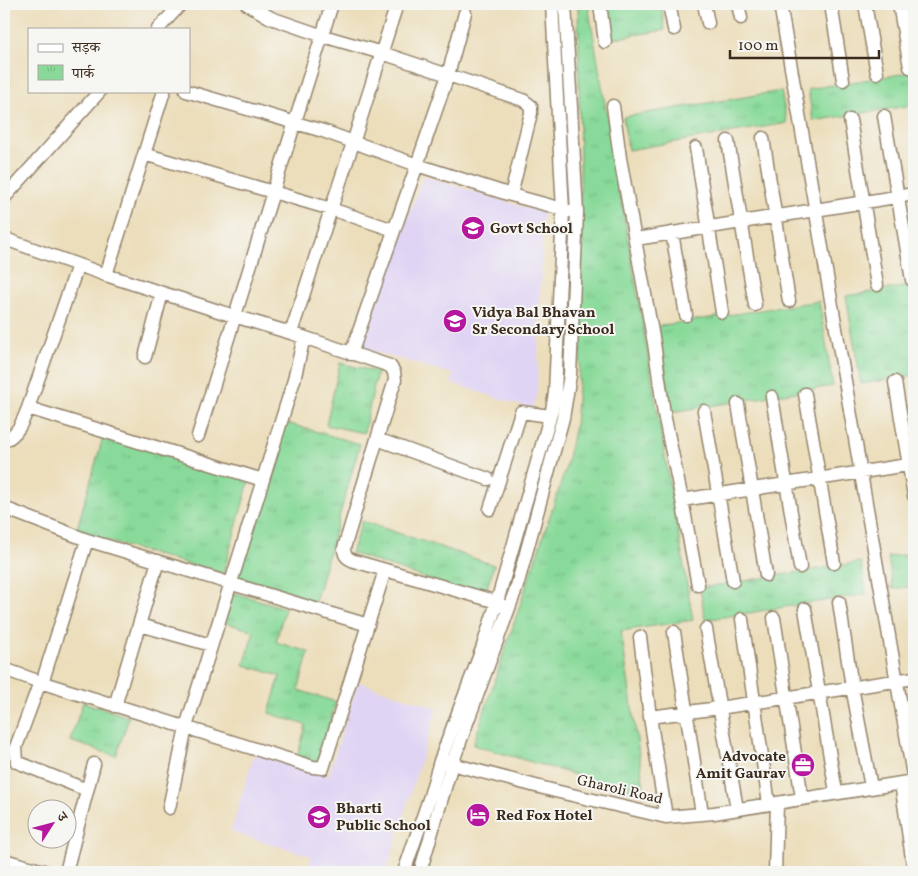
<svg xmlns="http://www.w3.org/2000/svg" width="918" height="876" font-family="Vollkorn,'Noto Serif Devanagari',serif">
<defs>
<pattern id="park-tufts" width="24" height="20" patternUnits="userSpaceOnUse" patternTransform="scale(1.25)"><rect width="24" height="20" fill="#89da9a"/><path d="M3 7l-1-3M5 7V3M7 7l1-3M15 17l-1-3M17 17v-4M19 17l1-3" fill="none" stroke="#77bb84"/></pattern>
</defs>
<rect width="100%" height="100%" fill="#f6f6f2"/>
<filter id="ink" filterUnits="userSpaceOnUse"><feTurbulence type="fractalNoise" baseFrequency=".02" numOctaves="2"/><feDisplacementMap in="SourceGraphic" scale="10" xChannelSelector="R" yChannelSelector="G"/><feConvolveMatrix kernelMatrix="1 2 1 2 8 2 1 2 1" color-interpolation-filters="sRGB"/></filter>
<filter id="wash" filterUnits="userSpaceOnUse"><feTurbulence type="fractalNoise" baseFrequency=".0096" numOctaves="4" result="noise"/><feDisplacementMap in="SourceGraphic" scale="20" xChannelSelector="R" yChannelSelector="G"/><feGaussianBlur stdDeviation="1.12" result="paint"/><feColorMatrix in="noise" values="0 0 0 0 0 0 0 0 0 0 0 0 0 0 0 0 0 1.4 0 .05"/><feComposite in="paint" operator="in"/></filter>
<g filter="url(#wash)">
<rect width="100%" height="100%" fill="#ecdebb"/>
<path fill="#e0d4f4" d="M423,176L543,213L537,394L532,409L451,383L453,374L361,348Z
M358,682L437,708L386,872H307L312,856L231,832L254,754L328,776Z"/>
<path fill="url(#park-tufts)" stroke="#62825c" d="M578,4H588L693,620L621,631L645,795L473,745L565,471L575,426L582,334Z
M605,4H661L665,30L610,39Z
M914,72V105L813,121L808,89Z
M781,91L787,123L628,150L623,117Z
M914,285V375L861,384L846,296Z
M819,301L833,386L672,412L658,326Z
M340,363L377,372L364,433L326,425Z
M283,422L360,444L314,605L237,582Z
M103,437L250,478L223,574L76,532Z
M362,521L494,565L484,598L351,553Z
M914,553V586L893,589L888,557Z
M861,562L866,594L705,620L700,588Z
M228,591L285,608L276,642L309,652L298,690L336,702L318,763L297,757L306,725L269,713L280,676L244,665L254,631L219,621Z
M83,702L129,717L116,756L70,741Z"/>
</g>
<g filter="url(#ink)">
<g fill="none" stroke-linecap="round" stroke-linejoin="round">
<g stroke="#94846c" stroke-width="15">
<path id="minor" d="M247,4L271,18L323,36L382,53L448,75L465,13
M332,4L273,192L331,209L353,143L397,4
M600,4L605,42
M669,4L674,29
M704,4L708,23
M738,4L741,18
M831,4L843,80
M865,4L877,73
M899,4L910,67
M158,29L181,4
M186,91L323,131L417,165L448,75L523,100L531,106V113L511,195
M613,106L620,158L654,343L664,414L682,500L698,585
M884,116L912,280
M850,120L877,285
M763,138L789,301
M728,141L755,305
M696,148L722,312
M144,154L273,192L198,436
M4,198L100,91
M672,233L686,315
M636,239L914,194
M8,240L106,275L234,316L291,333L390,366L394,372L395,380L344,548C344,556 347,558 354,561L497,602L504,607
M106,275L164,91
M291,333L331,209L394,230
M351,354L417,165L511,195L570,211
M145,357L162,293
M895,382L914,496
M805,394L834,563
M772,397L800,567
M738,404L766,575
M28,408L263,480
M704,411L733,581
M377,439L488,479
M4,441C18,434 22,423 28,408L78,265
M682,500L914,464
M4,508L87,540
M490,509L521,412L550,416
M839,602L852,687L871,787
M805,609L836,792
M774,618L802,798
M742,619L769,804
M140,625L211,645
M706,629L737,809
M674,632L702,814
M640,637L650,717L666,817
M4,669L40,682L313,767L323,768L385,570
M40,682L16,747L17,762L87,790
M42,683L87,540L368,625
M115,706L158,561
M650,717L719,708L914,678
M440,761L555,791L666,817L714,813L914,781L780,4
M901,783L914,872
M169,808L186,727L294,380L304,337
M4,860L47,872
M66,872L94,764
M404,872L430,796L440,761L482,649L497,602L552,410L555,393L563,210L552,4
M420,872L452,764L517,586L563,418L570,375L577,212L565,4
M775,872L777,803"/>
</g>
<use href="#minor" stroke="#fff" stroke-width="12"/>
</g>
</g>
<defs>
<g id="school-disc" transform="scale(1.25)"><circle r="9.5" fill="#b5179e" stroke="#f6f6f2"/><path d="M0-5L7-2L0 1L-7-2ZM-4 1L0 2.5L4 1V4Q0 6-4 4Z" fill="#fff"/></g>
<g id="office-disc" transform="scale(1.25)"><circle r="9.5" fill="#b5179e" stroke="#f6f6f2"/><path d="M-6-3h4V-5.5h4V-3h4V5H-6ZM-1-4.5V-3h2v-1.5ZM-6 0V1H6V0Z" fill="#fff"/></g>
<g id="hotel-disc" transform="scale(1.25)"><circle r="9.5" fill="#b5179e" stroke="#f6f6f2"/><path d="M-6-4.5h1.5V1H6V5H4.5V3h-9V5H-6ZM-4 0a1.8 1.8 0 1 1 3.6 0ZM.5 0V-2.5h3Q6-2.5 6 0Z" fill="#fff"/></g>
</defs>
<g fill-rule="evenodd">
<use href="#school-disc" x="473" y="228"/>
<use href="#school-disc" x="455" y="321"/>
<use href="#office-disc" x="803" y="765"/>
<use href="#hotel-disc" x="478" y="815"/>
<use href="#school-disc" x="319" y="817"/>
</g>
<g text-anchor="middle" stroke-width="4" stroke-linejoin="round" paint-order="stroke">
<g font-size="15" font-weight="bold" fill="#3b2a1e" stroke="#f6f6f2" text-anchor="start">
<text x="490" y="233">Govt School</text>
<text x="472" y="317">Vidya Bal Bhavan<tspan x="472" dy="17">Sr Secondary School</tspan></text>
<text x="786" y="761" text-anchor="end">Advocate<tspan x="786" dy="17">Amit Gaurav</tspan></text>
<text x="336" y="813">Bharti<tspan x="336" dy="17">Public School</tspan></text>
<text x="496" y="820">Red Fox Hotel</text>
</g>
<g font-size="15" fill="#3b2a1e" stroke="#f6f6f2">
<text transform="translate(620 789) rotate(13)" y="5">Gharoli Road</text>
</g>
</g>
<rect width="918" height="876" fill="none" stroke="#f6f6f2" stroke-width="20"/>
<rect x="28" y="28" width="162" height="65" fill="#f6f6f2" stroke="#aba49d"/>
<rect x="38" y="44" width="25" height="8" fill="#ffffff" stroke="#aba49d"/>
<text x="72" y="52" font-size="15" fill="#3b2a1e">सड़क</text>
<rect x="38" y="65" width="25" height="15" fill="url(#park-tufts)" stroke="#aba49d"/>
<text x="72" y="78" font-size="15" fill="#3b2a1e">पार्क</text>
<g transform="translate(52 824) rotate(54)"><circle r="24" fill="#f6f6f2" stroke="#aba49d"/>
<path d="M0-4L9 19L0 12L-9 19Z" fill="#b5179e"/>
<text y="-8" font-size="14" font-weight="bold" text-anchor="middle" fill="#3b2a1e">उ</text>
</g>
<path d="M730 50v8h149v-8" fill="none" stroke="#3b2a1e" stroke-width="2.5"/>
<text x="738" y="50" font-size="15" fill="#3b2a1e" stroke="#f6f6f2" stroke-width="4" paint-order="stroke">100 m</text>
</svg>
